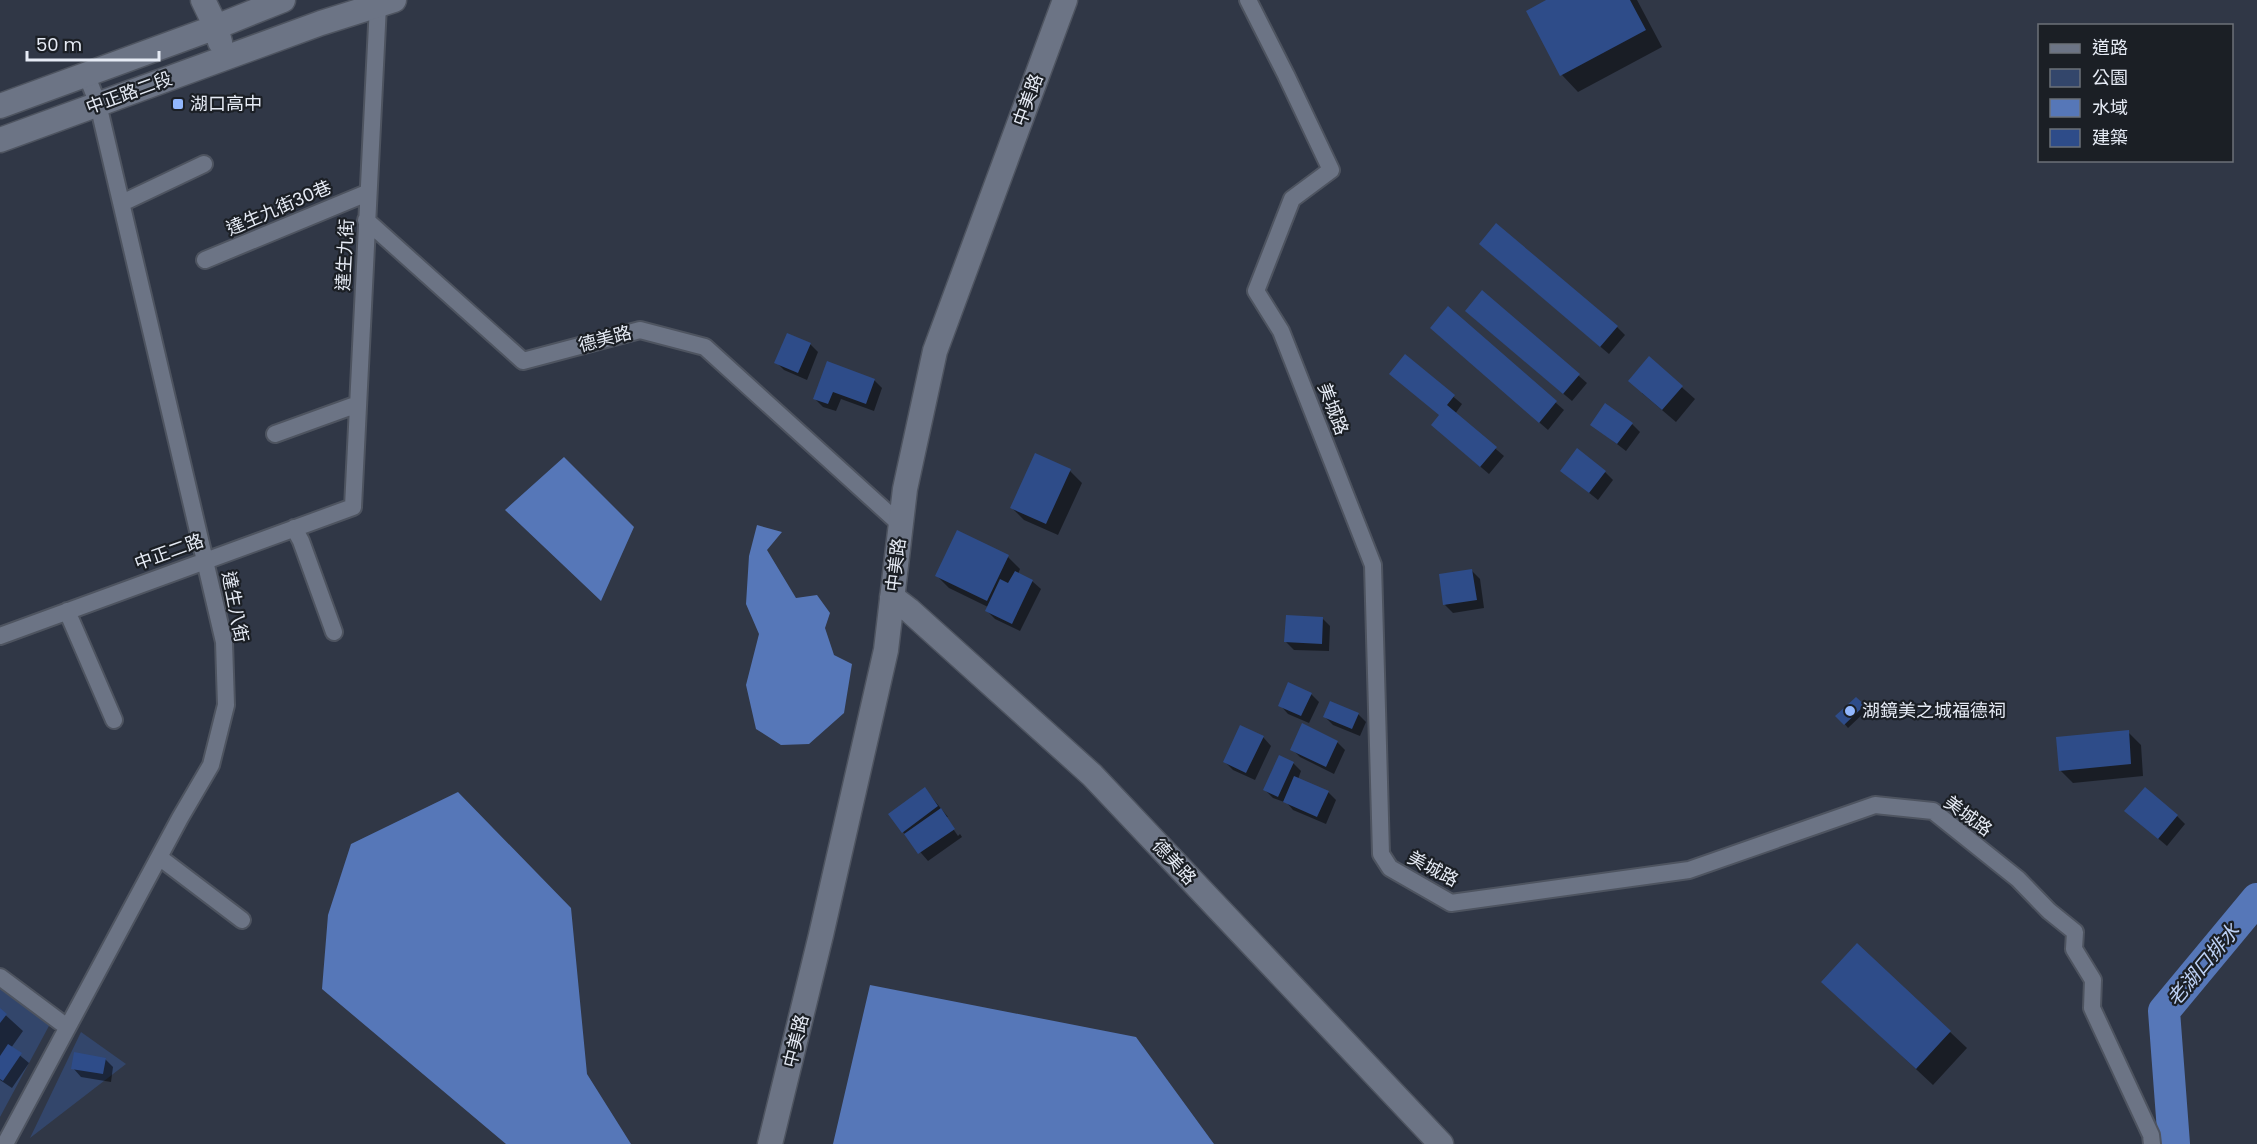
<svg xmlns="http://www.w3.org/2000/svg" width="2257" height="1144" font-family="Poppins,'Noto Sans TC',sans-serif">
<rect width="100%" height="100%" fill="#303746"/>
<path fill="#33466b" d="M0,988L50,1024L0,1117Z
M81,1032L126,1064L30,1138Z"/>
<path fill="#5677b8" d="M564,457L634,527L601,601L505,510Z
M757,525L782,532L767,550L796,598L817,595L830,613L825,628L834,655L852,664L844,713L809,744L781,745L756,729L746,685L759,634L746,604L749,556Z
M458,792L571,908L587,1074L631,1144H506L322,989L328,915L351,844Z
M870,985L1136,1037L1214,1144H833Z"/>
<path fill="#0007" d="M1550,0H1637L1662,47L1578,92L1562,75Z
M1489,252L1617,327L1625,335L1609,354Z
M1483,292L1587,383L1572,401L1475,319Z
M1448,308L1564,410L1548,430L1440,336Z
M810,344L818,352L807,380L784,370L776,362Z
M1405,356L1462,404L1455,414L1504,456L1489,474L1441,433V416Z
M1649,358L1695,399L1676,422L1642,393Z
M828,363L874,380L882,388L874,411L841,399L836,411L823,407L815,399Z
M1591,424H1632L1640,432L1626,451Z
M1070,471L1082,483L1058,535L1024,520L1011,507Z
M1562,471L1605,472L1613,480L1598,500Z
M1008,557L1020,569L1018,574L1032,581L1041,589L1020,631L995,619L987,611L988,607L949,588L937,576Z
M1472,571L1480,579L1484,608L1453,613L1445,605Z
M1322,618L1330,626L1329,651L1294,650L1286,642Z
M1311,694L1319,702L1309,723L1288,714L1280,705Z
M1856,699L1867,710L1848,728L1838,716Z
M1358,714L1366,722L1360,736L1333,725L1325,717Z
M2128,732L2141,745L2143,776L2073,783L2060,770Z
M1263,737L1271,746L1255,780L1233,770L1225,762Z
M1337,742L1345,750L1334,774L1300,757L1292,749Z
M1293,763L1301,771L1298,779L1328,792L1336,800L1326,824L1293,810L1287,803L1273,798L1265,790Z
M925,789L948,817H945L958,836L960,834L962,837L928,861L903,832Z
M2177,816L2185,824L2167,846L2135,819Z
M1840,998L1950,1032L1967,1048L1933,1085Z
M0,1010L23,1031L11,1048L29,1063L12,1088L0,1080Z
M105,1059L113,1067L111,1082L81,1077L73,1068Z"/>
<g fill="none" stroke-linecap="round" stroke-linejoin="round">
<path stroke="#5677b8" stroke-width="32" d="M2174,1144L2164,1011L2257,899"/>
</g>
<path fill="#2e4c89" d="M1546,0H1630L1646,30L1560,76L1526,11Z
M1496,223L1618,326L1600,347L1479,244Z
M1482,290L1580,374L1563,394L1465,311Z
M1448,306L1557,401L1539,423L1430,328Z
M787,333L811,343L798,373L774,363Z
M1405,354L1455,395L1447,405L1497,447L1480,467L1431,425L1439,415L1389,374Z
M1649,356L1683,386L1662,410L1628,381Z
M827,361L875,379L866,404L833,392L828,404L813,399Z
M1605,403L1633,423L1617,444L1590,425Z
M1577,448L1606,471L1589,493L1560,471Z
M1035,453L1071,469L1046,524L1010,508Z
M957,530L1009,555L987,601L935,576Z
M1472,569L1477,600L1443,605L1439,574Z
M1015,571L1033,580L1012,624L985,611L1000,579L1008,583Z
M1286,615L1323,617L1322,644L1284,642Z
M1288,682L1312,693L1301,716L1278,706Z
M1856,697L1865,705L1844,725L1835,716Z
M1330,701L1359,713L1352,729L1323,717Z
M1302,723L1338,741L1326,767L1290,750Z
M1240,725L1264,736L1246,773L1223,762Z
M2129,730L2131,764L2059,771L2056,737Z
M1279,755L1294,762L1278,797L1263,790Z
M1294,776L1329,791L1317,817L1283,802Z
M925,787L938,806L902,833L888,814Z
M2145,787L2178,815L2158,839L2124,811Z
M941,808L955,829L918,854L904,834Z
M1857,943L1951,1031L1916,1069L1821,982Z
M0,1008L7,1014L0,1023Z
M8,1044L22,1053L3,1081L0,1079V1056Z
M74,1052L106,1058L103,1074L71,1069Z"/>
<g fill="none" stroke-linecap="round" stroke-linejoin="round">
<g stroke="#4e5460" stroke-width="20">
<path id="street" d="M1248,0L1286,75L1331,170L1292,199L1256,291L1281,331L1373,565L1381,854L1390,868L1451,903L1689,870L1875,805L1933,811L2018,879L2049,911L2075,932L2074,949L2093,980L2092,1008L2151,1135L2152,1144
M122,203L204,164
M366,220L523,361L640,330L705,347L901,525
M205,260L367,193
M275,434L358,404
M294,528L301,541L334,632
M67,611L114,720
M0,636L353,507L378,5
M159,857L242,920
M0,977L67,1027
M5,1144L180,818L211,765L226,705L224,642L98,104L86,74"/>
</g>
<g stroke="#4e5460" stroke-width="27">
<path id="secondary" d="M203,0L216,27L220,42
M0,106L216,27L283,0
M0,140L321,23L394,0
M892,597L909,610L1092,775L1441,1144
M770,1144L821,935L886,650L905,489L935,351L1065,0"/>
</g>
<use href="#street" stroke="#6c7485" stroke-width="16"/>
<use href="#secondary" stroke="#6c7485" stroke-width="24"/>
</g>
<g fill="#92b7fd" stroke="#1b1f25" stroke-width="2">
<rect x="172" y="98" width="12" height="12" rx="3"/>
<circle cx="1850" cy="711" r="6"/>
</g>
<g text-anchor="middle" stroke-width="4.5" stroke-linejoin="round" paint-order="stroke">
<g font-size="18" fill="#e6ebf5" stroke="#1b1f25">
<text transform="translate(129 93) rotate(-20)" y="6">中正路二段</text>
<text transform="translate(1028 100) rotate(-70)" y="6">中美路</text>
<text transform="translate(279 208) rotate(-23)" y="6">達生九街30巷</text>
<text transform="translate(345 255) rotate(-87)" y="6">達生九街</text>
<text transform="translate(605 339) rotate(-15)" y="6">德美路</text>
<text transform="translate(1333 409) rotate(69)" y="6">美城路</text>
<text transform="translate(169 552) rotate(-20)" y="6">中正二路</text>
<text transform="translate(896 565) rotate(-83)" y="6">中美路</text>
<text transform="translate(235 607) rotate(79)" y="6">達生八街</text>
<text transform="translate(1968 816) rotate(36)" y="6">美城路</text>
<text transform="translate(1174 862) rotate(47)" y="6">德美路</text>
<text transform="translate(1433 869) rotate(28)" y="6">美城路</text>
<text transform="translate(796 1041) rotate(-76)" y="6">中美路</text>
</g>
<g font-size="18" fill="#e6ebf5" stroke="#1b1f25" text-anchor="start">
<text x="190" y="110">湖口高中</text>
<text x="1862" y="717">湖鏡美之城福德祠</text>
</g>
<g font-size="20" font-style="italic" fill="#bdd1f5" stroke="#1b1f25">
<text transform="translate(2203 965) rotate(-50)" y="7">老湖口排水</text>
</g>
</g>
<rect x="2038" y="24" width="195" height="138" fill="#1b1f25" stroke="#6c7178" stroke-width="1.5"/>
<rect x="2050" y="44" width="30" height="9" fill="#6c7485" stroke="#6c7178" stroke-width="1.5"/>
<text x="2092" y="54" font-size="18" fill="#e6ebf5">道路</text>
<rect x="2050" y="69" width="30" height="18" fill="#33466b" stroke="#6c7178" stroke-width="1.5"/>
<text x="2092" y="84" font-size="18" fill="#e6ebf5">公園</text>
<rect x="2050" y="99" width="30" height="18" fill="#5677b8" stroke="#6c7178" stroke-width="1.5"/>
<text x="2092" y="114" font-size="18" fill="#e6ebf5">水域</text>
<rect x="2050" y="129" width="30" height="18" fill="#2e4c89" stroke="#6c7178" stroke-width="1.5"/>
<text x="2092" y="144" font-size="18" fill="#e6ebf5">建築</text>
<path d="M27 51v9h132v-9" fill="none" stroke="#e6ebf5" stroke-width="3"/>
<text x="36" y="51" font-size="18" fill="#e6ebf5" stroke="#1b1f25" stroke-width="4.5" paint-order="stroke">50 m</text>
</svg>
